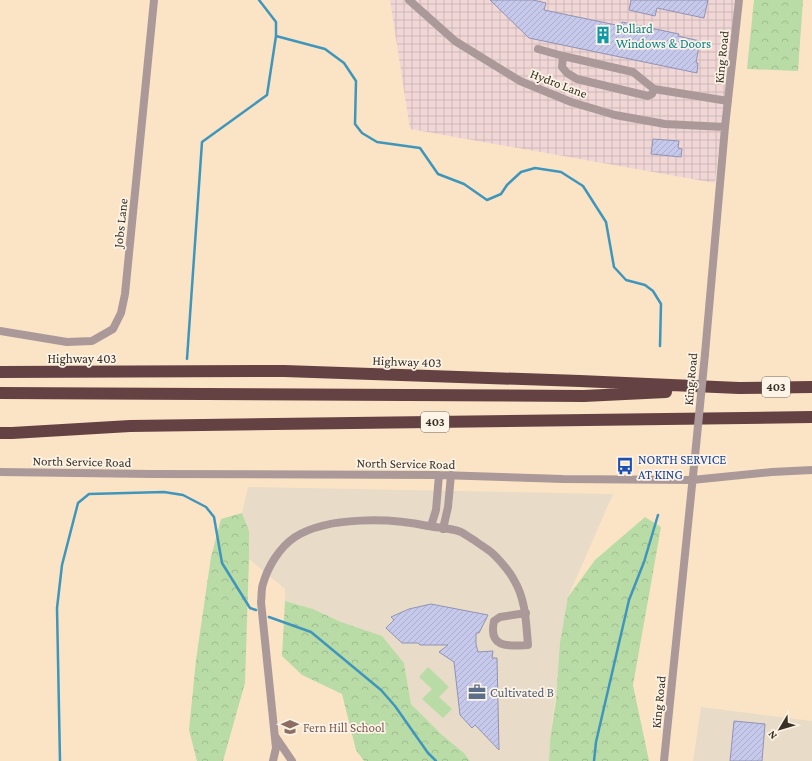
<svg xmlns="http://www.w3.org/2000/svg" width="812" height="761" font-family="'Crimson Pro',serif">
<defs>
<pattern id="industrial-grid" width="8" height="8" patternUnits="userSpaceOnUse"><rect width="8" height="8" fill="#f1d6d6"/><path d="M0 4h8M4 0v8" fill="none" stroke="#cfb8b8"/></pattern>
<pattern id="forest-crowns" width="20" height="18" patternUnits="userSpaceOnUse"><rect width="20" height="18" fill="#b9dba6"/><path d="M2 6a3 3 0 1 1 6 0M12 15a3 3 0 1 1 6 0" fill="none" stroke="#a0bc8f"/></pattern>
<pattern id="building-hatch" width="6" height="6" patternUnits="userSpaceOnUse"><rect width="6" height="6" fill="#c6c9eb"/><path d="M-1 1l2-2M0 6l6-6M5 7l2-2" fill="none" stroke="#abadc9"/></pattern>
</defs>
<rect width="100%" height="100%" fill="#fbe4c5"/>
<path fill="#e8dcc8" d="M248,487L613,494L568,597L550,740L549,761H470L464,753L441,734L411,704L404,663L341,622L313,609L285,601V589L249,559V531L242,513Z
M701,707L812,721V761H693Z"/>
<path fill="url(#industrial-grid)" d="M390,0H736L715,183L410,129Z"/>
<path fill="url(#forest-crowns)" d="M754,0H803L798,71L747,69Z
M242,513L249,531V559L245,683L223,761H197L189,730L196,660L211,557L221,519Z
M645,517L661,527L633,685L649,761H549L550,740L556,700L560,643L568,597L595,560Z
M285,601L313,609L341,622L382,636L404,663L411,704L441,734L464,753L470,761H364L356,750L342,694L302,675L282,656Z"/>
<path fill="#b9dba6" d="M428,667L449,687L439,697L452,709L443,718L422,699L432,689L419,677Z"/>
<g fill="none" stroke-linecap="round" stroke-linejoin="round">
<path stroke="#3f96bc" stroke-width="2.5" d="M276,36L325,49L344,63L356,81L355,124L362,133L377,142L420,148L438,174L464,184L487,200L501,194L507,185L521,172L535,168L561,172L583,186L606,222L614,267L626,280L645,285L653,291L661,304L660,346
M187,359L202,142L267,95L276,36V22L259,0
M269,617L311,632L381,690L395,706L428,753L436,761
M60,761L57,608L62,565L78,503L89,494L164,492L183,495L206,507L214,517L222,563L250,608L256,610
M594,761L596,742L629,600L644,562L658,515"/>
</g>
<path fill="url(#building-hatch)" stroke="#9093b3" d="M490,0H533L546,3L544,10L621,26L622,22L679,34L678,36L700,41L696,63H698L697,73L529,38Z
M631,0H708L704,18L657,8L655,16L629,10Z
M653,139L679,141L678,148L682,149L681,157L651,154Z
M431,604L488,615L479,633H476V644L478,652L493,651L492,658H497L499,750L475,725L472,728L460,715L454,662L439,652L448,645H420L418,643H402L386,628L394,620L391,617L409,609Z
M734,721L765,724L762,761H730Z"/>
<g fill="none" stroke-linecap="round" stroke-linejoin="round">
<path stroke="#ab9999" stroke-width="8" d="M409,0L455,41L520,81L571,102L615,115L665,124L725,127
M538,49L563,56
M654,89L652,94L648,96L577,79L567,73L562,67L563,56L633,72L654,89L728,101
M0,331L67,342L92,341L113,329L121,313L125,294L154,0
M705,354L725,127L739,0
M0,472L152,474L439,475L563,479L692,480L772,472L812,470
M431,526L436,510L439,475
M443,529L448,507L451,475
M275,736L292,761
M273,761L276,748L261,602C262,596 261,589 263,584C268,566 280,547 295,537C328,516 391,518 428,526C439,528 451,528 461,532C465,534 470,538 474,540C479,544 486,548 491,552C498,558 510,572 514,580C526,600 526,623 528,645C509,646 488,649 494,621L500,617L526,613
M664,761L696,446"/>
<path stroke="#644243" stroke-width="12" d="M0,372L284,371L580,381L739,388L812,387
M0,393L584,396L666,392
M0,433H12L130,426L812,417"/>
<path stroke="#ab9999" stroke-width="8" d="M696,446L705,354"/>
</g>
<defs>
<g id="building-bare" transform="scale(1.38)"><path d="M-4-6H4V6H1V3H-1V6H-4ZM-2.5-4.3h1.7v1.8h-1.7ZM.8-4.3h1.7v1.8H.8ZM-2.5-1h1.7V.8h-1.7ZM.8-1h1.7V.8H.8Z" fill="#0f9aa8" stroke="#fdf3e7" stroke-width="2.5" paint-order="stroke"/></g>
<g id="bus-bare" transform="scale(1.38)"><path d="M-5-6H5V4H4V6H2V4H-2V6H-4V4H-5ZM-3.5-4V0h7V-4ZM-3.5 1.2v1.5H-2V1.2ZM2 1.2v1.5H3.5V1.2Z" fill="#1a4fb4" stroke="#fdf3e7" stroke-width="2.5" paint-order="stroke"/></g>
<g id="office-bare" transform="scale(1.38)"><path d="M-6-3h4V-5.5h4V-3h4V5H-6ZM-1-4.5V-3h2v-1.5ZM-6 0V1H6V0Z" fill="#5c6f8a" stroke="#fdf3e7" stroke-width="2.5" paint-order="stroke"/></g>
<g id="school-bare" transform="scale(1.38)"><path d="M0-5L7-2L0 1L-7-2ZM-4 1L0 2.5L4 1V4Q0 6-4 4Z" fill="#8d6e63" stroke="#fdf3e7" stroke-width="2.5" paint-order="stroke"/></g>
</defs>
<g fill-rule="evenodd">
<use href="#building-bare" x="603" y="35"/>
<use href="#bus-bare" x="625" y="466"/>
<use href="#office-bare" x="477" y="692"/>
<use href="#school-bare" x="290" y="727"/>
</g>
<g text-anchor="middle" stroke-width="3.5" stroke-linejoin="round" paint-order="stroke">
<g fill="#fdf3e7" stroke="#746b5f" stroke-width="1">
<rect x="762" y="377" width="28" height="20" rx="3"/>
<rect x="421" y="412" width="28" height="20" rx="3"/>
</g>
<g font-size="12" font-weight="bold" fill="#393125">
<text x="776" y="391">403</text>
<text x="435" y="426">403</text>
</g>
<g font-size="13" fill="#0d838f" stroke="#fdf3e7" text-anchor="start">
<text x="616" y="33">Pollard<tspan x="616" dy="15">Windows &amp; Doors</tspan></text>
</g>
<g font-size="13" fill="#393125" stroke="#fdf3e7">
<text transform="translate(721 57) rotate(-84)" y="5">King Road</text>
<text transform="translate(559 83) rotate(21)" y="5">Hydro Lane</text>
<text transform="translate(120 223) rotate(-84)" y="5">Jobs Lane</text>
<text x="82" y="363">Highway 403</text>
<text transform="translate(407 361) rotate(2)" y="5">Highway 403</text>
<text transform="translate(690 379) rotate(-85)" y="5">King Road</text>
<text transform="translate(82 461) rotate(1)" y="5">North Service Road</text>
<text transform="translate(406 463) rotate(1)" y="5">North Service Road</text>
<text transform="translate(658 702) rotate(-84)" y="5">King Road</text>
</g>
<g font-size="13" fill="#164399" stroke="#fdf3e7" text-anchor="start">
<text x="638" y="464">NORTH SERVICE<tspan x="638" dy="15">AT KING</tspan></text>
</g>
<g font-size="13" fill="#4e5e75" stroke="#fdf3e7" text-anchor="start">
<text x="490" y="697">Cultivated B</text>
</g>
<g font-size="13" fill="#785e54" stroke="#fdf3e7" text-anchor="start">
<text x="303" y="732">Fern Hill School</text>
</g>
</g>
<g transform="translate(780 729) rotate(232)" stroke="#fdf3e7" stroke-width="3" paint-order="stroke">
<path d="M0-3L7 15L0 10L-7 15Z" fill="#393125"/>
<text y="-6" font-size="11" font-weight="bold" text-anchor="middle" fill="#393125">N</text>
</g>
</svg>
